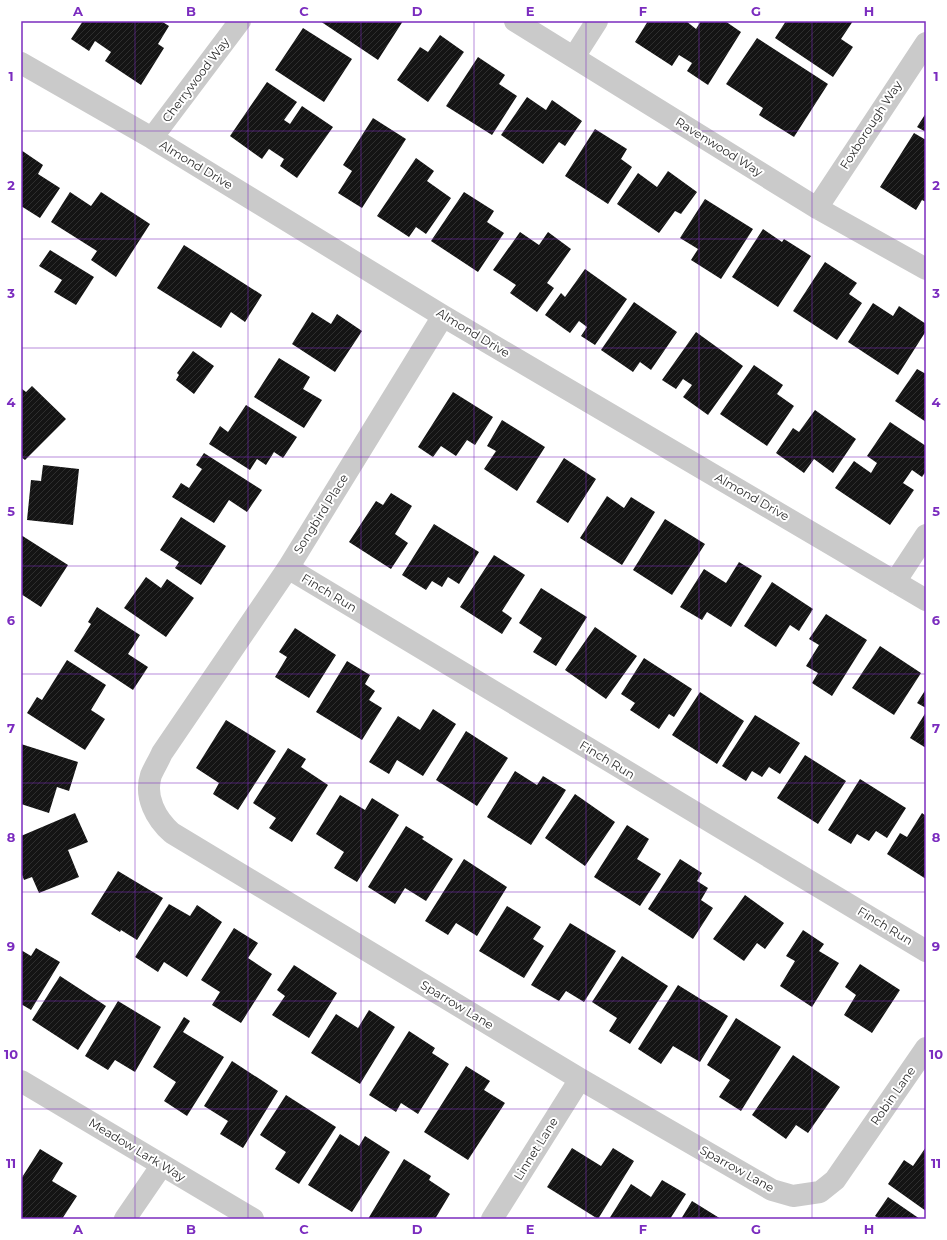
<svg xmlns="http://www.w3.org/2000/svg" width="947" height="1240" font-family="Montserrat,sans-serif">
<defs>
<pattern id="building-hatch" width="6" height="6" patternUnits="userSpaceOnUse"><rect width="6" height="6" fill="#141414"/><path d="M-1 1l2-2M0 6l6-6M5 7l2-2" fill="none" stroke="#2e2e2e"/></pattern>
</defs>
<rect width="100%" height="100%" fill="#fff"/>
<path fill="url(#building-hatch)" d="M83,21H161L169,26L158,44L164,48L141,85L105,61L111,52L95,41L89,51L71,39Z
M320,21H403L378,60Z
M648,21H686L696,29L701,21H725L741,32L708,85L687,71L692,63L679,55L672,66L635,42Z
M786,21H853L841,39L853,47L833,77L775,38Z
M303,28L352,59L324,102L275,70Z
M440,35L464,52L428,102L397,80L420,47L428,52Z
M757,38L828,84L794,137L759,115L763,108L726,84Z
M478,57L505,75L499,84L517,96L492,135L446,106Z
M267,82L297,102L284,120L290,124L302,106L333,127L297,178L280,166L284,159L269,149L262,159L230,136Z
M527,97L546,110L552,100L582,121L565,146L559,142L543,164L501,135Z
M926,113V132L917,127Z
M373,118L406,139L362,208L338,193L352,171L343,165Z
M595,129L627,149L621,159L632,167L608,204L565,176Z
M914,133L926,140V202L922,200L916,210L880,187Z
M21,150L43,165L38,174L60,188L40,218L21,206Z
M416,158L434,171L427,181L451,198L426,234L416,227L409,237L377,216Z
M668,171L697,192L681,214L675,211L659,233L617,204L638,173L657,187Z
M70,192L91,206L101,192L150,224L116,277L91,260L97,251L51,222Z
M464,192L494,211L487,222L504,233L478,272L431,241Z
M705,199L753,229L721,279L691,260L698,249L680,238Z
M763,229L782,242L784,239L811,256L778,307L732,277Z
M520,232L539,245L548,232L571,249L547,283L554,288L537,312L510,293L516,285L493,270Z
M184,245L262,295L245,322L231,312L221,328L157,288Z
M50,250L94,277L76,305L54,292L62,280L39,266Z
M825,262L857,283L849,294L862,303L837,340L793,311Z
M585,269L627,299L595,345L581,336L587,327L579,321L570,333L545,315L561,293L565,297Z
M634,302L677,332L651,370L640,362L633,372L601,350Z
M873,303L893,316L899,306L926,324V331L898,375L848,342Z
M312,312L331,324L337,314L362,331L335,372L292,344Z
M696,332L743,366L708,415L683,397L692,385L683,379L676,389L662,380Z
M193,351L214,366L194,394L176,380L179,375L177,373Z
M279,358L310,377L303,389L322,400L304,428L254,397Z
M754,365L783,385L777,394L794,406L767,446L720,414Z
M917,369L926,374V422L895,401Z
M32,386L66,419L25,460L21,457V388L26,392Z
M453,392L493,417L475,445L467,440L456,456L441,446L433,457L418,447Z
M246,405L297,437L283,458L274,452L266,465L257,459L250,470L209,444L220,426L228,432Z
M815,410L856,439L833,473L814,459L804,473L776,453L793,428L799,432Z
M502,420L545,447L517,491L484,469L496,451L487,446Z
M890,422L926,446V471L922,477L912,470L903,483L914,490L890,525L835,488L854,461L871,473L877,463L867,456Z
M204,453L262,490L247,512L229,500L214,523L172,497L181,483L189,488L202,469L196,465Z
M564,458L596,479L568,523L536,502Z
M43,465L79,469L73,525L27,520L31,480L41,481Z
M391,493L412,506L395,534L408,543L391,569L349,542L376,501L383,505Z
M607,496L624,508L631,497L655,512L622,565L580,538Z
M181,517L226,546L201,585L175,568L179,562L160,550Z
M665,519L705,544L672,595L633,570Z
M434,524L479,552L459,584L448,577L442,587L432,581L426,590L402,575Z
M21,535L68,565L41,607L21,594Z
M494,555L525,575L502,611L512,618L502,634L460,607Z
M739,562L762,576L731,627L707,612L702,620L680,607L704,569L726,583Z
M146,577L161,588L167,579L194,598L166,637L124,608Z
M772,582L813,609L799,631L790,625L776,647L744,626Z
M541,588L587,617L556,666L533,652L542,638L519,623Z
M97,607L140,635L128,654L148,667L133,690L74,651L91,624L88,622Z
M826,614L867,640L832,696L812,683L818,673L806,666L819,645L809,639Z
M595,627L637,656L606,699L565,670Z
M295,628L336,655L309,698L275,677L287,657L279,652Z
M880,646L921,673L894,715L852,688Z
M644,658L692,689L674,717L669,714L659,729L630,710L635,703L621,694Z
M67,660L106,685L91,710L105,719L85,750L27,713L37,697L42,700Z
M347,661L370,675L365,684L375,691L369,700L382,708L362,740L316,712Z
M926,689V708L917,703Z
M700,692L744,721L717,764L672,735Z
M433,709L456,724L423,776L397,760L389,774L369,762L398,716L420,730Z
M926,712V748L910,738Z
M755,715L800,743L780,774L769,767L762,777L752,771L746,781L722,766Z
M226,720L276,751L238,810L213,794L219,783L196,768Z
M466,731L508,758L477,806L436,780Z
M21,744L78,762L69,791L57,787L49,813L21,804Z
M288,748L306,759L301,767L328,785L292,842L269,828L276,818L253,803Z
M805,755L846,781L818,824L777,798Z
M515,771L537,785L543,776L566,790L531,845L487,817Z
M860,779L906,808L887,838L876,831L869,841L857,834L851,844L828,830Z
M575,794L615,822L585,866L545,838Z
M340,795L365,810L372,798L399,815L357,882L334,868L344,852L316,834Z
M75,813L88,842L68,850L79,877L39,893L32,877L24,880L21,872V836Z
M922,813L926,816V879L887,854L900,833L907,837Z
M627,825L649,839L637,859L661,874L640,906L594,877Z
M406,826L424,837L422,839L453,859L426,901L405,888L395,904L368,887Z
M464,859L507,887L477,936L456,923L448,935L425,921Z
M680,859L702,873L697,881L708,888L701,900L713,908L693,939L648,909Z
M118,871L163,898L137,940L121,930L120,932L91,914Z
M745,895L784,923L765,949L757,943L744,961L713,939Z
M169,904L190,916L197,905L222,922L187,977L164,962L158,972L135,957Z
M507,906L541,927L533,939L544,946L524,978L479,951Z
M570,923L616,951L584,1002L566,991L559,1001L531,985Z
M234,928L258,943L248,958L272,974L241,1023L212,1005L220,992L201,980Z
M803,930L824,944L819,951L839,963L812,1007L780,986L795,961L786,956Z
M36,948L60,962L31,1010L21,1004V950L31,956Z
M622,956L668,986L630,1044L609,1031L617,1018L592,1002Z
M860,964L900,990L872,1033L844,1015L856,995L845,987Z
M294,965L337,993L309,1038L272,1015L285,996L277,990Z
M60,976L106,1006L78,1050L32,1020Z
M678,985L728,1016L700,1062L673,1046L661,1064L638,1049Z
M118,1001L161,1027L135,1072L115,1060L108,1070L85,1056Z
M369,1010L395,1027L360,1084L311,1053L336,1014L358,1028Z
M184,1017L190,1021L183,1032L224,1057L187,1116L164,1101L176,1082L153,1067Z
M736,1018L781,1047L741,1111L719,1097L730,1080L707,1065Z
M409,1031L435,1048L432,1053L449,1064L418,1114L401,1103L396,1112L369,1095Z
M793,1055L840,1087L808,1133L796,1125L786,1139L752,1115Z
M232,1061L278,1091L243,1148L220,1134L228,1121L204,1106Z
M466,1066L490,1081L484,1090L505,1103L468,1160L424,1132Z
M286,1095L336,1127L299,1184L275,1169L286,1152L260,1135Z
M340,1134L359,1146L365,1136L390,1152L352,1212L308,1185Z
M926,1147V1211L888,1184L904,1160L913,1166Z
M572,1148L601,1166L613,1148L634,1161L598,1219L547,1187Z
M40,1149L63,1163L52,1181L77,1196L62,1219H21V1179Z
M404,1159L431,1176L429,1180L450,1194L435,1219H368Z
M662,1180L686,1194L670,1219H609L631,1184L651,1197Z
M888,1197L920,1219H880L875,1216Z
M692,1201L721,1219H681Z"/>
<g fill="none" stroke-linecap="round" stroke-linejoin="round">
<path stroke="#cacaca" stroke-width="22" d="M515,21L817,208L926,269
M574,57L597,21
M21,63L152,138L443,316L926,600
M152,138L240,21
M817,208L926,43
M443,316L288,568L162,753C159,760 154,768 151,775C144,797 156,819 172,833L580,1079L772,1190L793,1196L820,1192L835,1180L926,1048
M288,568L926,951
M895,582L926,535
M21,1081L253,1219
M125,1219L162,1165
M492,1219L580,1079"/>
</g>
<path fill="none" stroke="#7b2cbf" stroke-width="1" stroke-opacity="0.55" d="M135,21V1219M248,21V1219M361,21V1219M474,21V1219M586,21V1219M699,21V1219M812,21V1219M21,131H926M21,239H926M21,348H926M21,457H926M21,566H926M21,674H926M21,783H926M21,892H926M21,1001H926M21,1109H926"/>
<g text-anchor="middle" stroke-width="4" stroke-linejoin="round" paint-order="stroke">
<g font-size="12" fill="#2d2d2d" stroke="#fff">
<text transform="translate(196 80) rotate(-53)" y="4">Cherrywood Way</text>
<text transform="translate(871 125) rotate(-57)" y="4">Foxborough Way</text>
<text transform="translate(719 147) rotate(32)" y="4">Ravenwood Way</text>
<text transform="translate(196 165) rotate(31)" y="4">Almond Drive</text>
<text transform="translate(473 333) rotate(31)" y="4">Almond Drive</text>
<text transform="translate(752 497) rotate(30)" y="4">Almond Drive</text>
<text transform="translate(321 514) rotate(-58)" y="4">Songbird Place</text>
<text transform="translate(329 593) rotate(31)" y="4">Finch Run</text>
<text transform="translate(607 760) rotate(31)" y="4">Finch Run</text>
<text transform="translate(885 926) rotate(31)" y="4">Finch Run</text>
<text transform="translate(457 1005) rotate(31)" y="4">Sparrow Lane</text>
<text transform="translate(893 1096) rotate(-55)" y="4">Robin Lane</text>
<text transform="translate(536 1149) rotate(-58)" y="4">Linnet Lane</text>
<text transform="translate(137 1150) rotate(31)" y="4">Meadow Lark Way</text>
<text transform="translate(737 1169) rotate(29)" y="4">Sparrow Lane</text>
</g>
</g>
<rect width="947" height="1240" fill="none" stroke="#ffffff" stroke-width="44"/>
<rect x="22" y="22" width="903" height="1196" fill="none" stroke="#7b2cbf" stroke-width="1.5"/>
<g font-size="13" text-anchor="middle" font-weight="bold" fill="#7b2cbf">
<text x="78" y="16">A</text>
<text x="191" y="16">B</text>
<text x="304" y="16">C</text>
<text x="417" y="16">D</text>
<text x="530" y="16">E</text>
<text x="643" y="16">F</text>
<text x="756" y="16">G</text>
<text x="869" y="16">H</text>
<text x="11" y="81">1</text>
<text x="936" y="81">1</text>
<text x="11" y="190">2</text>
<text x="936" y="190">2</text>
<text x="11" y="298">3</text>
<text x="936" y="298">3</text>
<text x="11" y="407">4</text>
<text x="936" y="407">4</text>
<text x="11" y="516">5</text>
<text x="936" y="516">5</text>
<text x="11" y="625">6</text>
<text x="936" y="625">6</text>
<text x="11" y="733">7</text>
<text x="936" y="733">7</text>
<text x="11" y="842">8</text>
<text x="936" y="842">8</text>
<text x="11" y="951">9</text>
<text x="936" y="951">9</text>
<text x="11" y="1059">10</text>
<text x="936" y="1059">10</text>
<text x="11" y="1168">11</text>
<text x="936" y="1168">11</text>
<text x="78" y="1234">A</text>
<text x="191" y="1234">B</text>
<text x="304" y="1234">C</text>
<text x="417" y="1234">D</text>
<text x="530" y="1234">E</text>
<text x="643" y="1234">F</text>
<text x="756" y="1234">G</text>
<text x="869" y="1234">H</text>
</g>
</svg>
